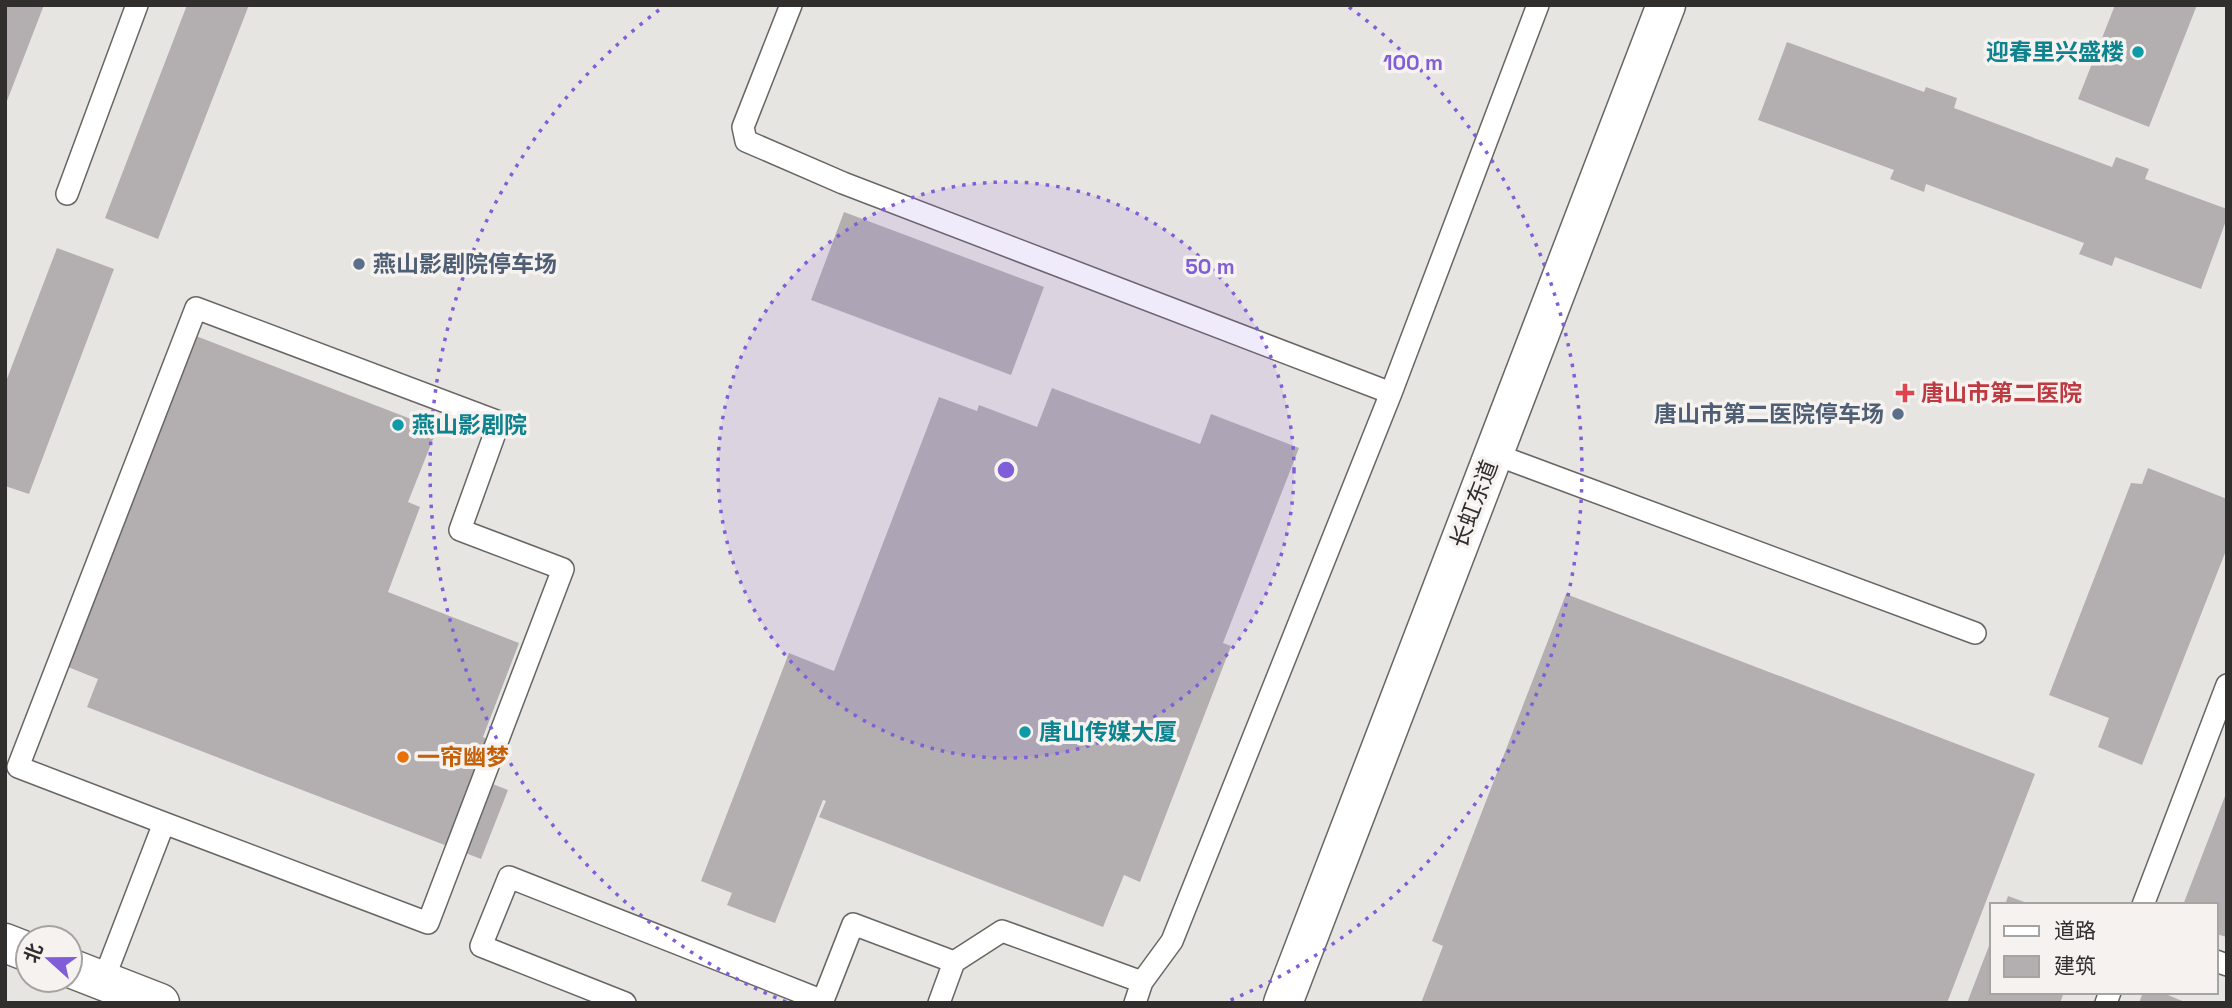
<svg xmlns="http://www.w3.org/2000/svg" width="2232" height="1008" font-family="'Space Grotesk','Noto Sans SC',sans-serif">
<rect width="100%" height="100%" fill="#e7e5e2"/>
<path fill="#b3afb1" d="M5,5H44L5,106Z
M187,5H249L158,239L105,218Z
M2115,5H2197L2149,127L2078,99Z
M1787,42L1924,92L1926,87L1957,98L1954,108L2112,167L2116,157L2149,169L2145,179L2227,209V218L2201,289L2115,257L2112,266L2079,254L2084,243L1926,184L1924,192L1890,179L1894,170L1758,120Z
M844,212L1044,287L1011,375L811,300Z
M57,248L114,269L29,494L5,486V384Z
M196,336L437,429L408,502L420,507L388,592L519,643L483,737L487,739L472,776L508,790L481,859L87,707L98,679L68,667Z
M1052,388L1200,444L1211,414L1299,448L1223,643L1231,646L1140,882L1124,875L1103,927L819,817L826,801L823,800L775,923L727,905L732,893L701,881L789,653L834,671L939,397L977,411L979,405L1037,427Z
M2148,468L2227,499V548L2142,765L2098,747L2109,718L2049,695L2131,483L2142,484Z
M1566,594L2035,774L1947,1003H1421L1443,946L1432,941Z
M2227,791V937L2216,934V905H2183Z
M2008,896L2030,904V905H2005Z
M1992,938V992H2064L2060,1003H1967Z
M2143,992H2161L2187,1003H2139Z"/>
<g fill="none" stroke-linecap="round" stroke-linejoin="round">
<g stroke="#686563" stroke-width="24">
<path id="lane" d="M791,5L743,127L746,141L843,183L1391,393
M67,194L137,5
M1494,454L1975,633
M2143,905L2227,685
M2216,961L2227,965
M103,981L164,823L428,923L563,569L460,530L499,422L196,308L18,767L164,823
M625,1003L481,946L509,877L823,1001
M822,1003L853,924L954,962
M939,1003L954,962L1002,931L1142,982
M1135,1003L1142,982L1172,941L1391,393L1538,5
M2106,1003L2110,992"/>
</g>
<g stroke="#686563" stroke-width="41">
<path id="secondary" d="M1283,1003L1666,5"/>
</g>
<g stroke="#686563" stroke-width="41">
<path id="primary" d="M5,943L28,952
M70,968L160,1003"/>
</g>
<use href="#lane" stroke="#fff" stroke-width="21"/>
<use href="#secondary" stroke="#fff" stroke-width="38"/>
<use href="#primary" stroke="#fff" stroke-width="38"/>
</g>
<circle cx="1006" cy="470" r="288" fill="#805ed8" fill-opacity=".12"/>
<g fill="none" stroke="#805ed8" stroke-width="3.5" stroke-dasharray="3.5 7">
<circle cx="1006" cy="470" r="288"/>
<path d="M786 1002A576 576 0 0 1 663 7M1349 7A576 576 0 0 1 1226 1002"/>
</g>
<g fill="#0f9aa8" stroke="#f5f2ef" stroke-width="2.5">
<circle cx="2138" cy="52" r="7"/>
<circle cx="398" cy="425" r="7"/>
<circle cx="1025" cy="732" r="7"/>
</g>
<g fill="#5c6f8a" stroke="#f5f2ef" stroke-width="2.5">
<circle cx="359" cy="264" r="7"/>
<circle cx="1898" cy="414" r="7"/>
</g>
<path fill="#e0444e" stroke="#f5f2ef" stroke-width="2.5" d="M1901.5 382.5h7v7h7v7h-7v7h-7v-7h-7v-7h7z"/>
<circle fill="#e8710a" stroke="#f5f2ef" stroke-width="2.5" cx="403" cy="757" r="7"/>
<g text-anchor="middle" stroke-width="7" stroke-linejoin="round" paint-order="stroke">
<g font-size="23" font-weight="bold" fill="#0d838f" stroke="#f5f2ef" text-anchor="start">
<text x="2124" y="60" text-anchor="end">迎春里兴盛楼</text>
<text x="412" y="433">燕山影剧院</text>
<text x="1039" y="740">唐山传媒大厦</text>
</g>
<g font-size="23" font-weight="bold" fill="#4e5e75" stroke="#f5f2ef" text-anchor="start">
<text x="373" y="272">燕山影剧院停车场</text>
<text x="1884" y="422" text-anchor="end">唐山市第二医院停车场</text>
</g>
<g font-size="23" font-weight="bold" fill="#be3a42" stroke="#f5f2ef" text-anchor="start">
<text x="1921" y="401">唐山市第二医院</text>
</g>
<g font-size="23" fill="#302f2e" stroke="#f5f2ef">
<text transform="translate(1474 504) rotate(-69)" y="8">长虹东道</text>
</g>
<g font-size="23" font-weight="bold" fill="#c56008" stroke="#f5f2ef" text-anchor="start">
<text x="417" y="765">一帘幽梦</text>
</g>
</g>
<circle cx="1006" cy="470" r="10" fill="#805ed8" stroke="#f5f2ef" stroke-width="3.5"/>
<g font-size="21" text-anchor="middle" font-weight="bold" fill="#805ed8" stroke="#f5f2ef" stroke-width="7" stroke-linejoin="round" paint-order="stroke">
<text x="1413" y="70">100 m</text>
<text x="1210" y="274">50 m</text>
</g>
<rect width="2232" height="1008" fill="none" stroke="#302f2e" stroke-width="14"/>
<rect x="1990" y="903" width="228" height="91" fill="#f5f2ef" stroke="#a6a4a2" stroke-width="2"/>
<rect x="2004" y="926" width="35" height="10" fill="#ffffff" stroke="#a6a4a2" stroke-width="2"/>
<text x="2054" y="938" font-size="21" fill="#302f2e">道路</text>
<rect x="2004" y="956" width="35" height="21" fill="#b3afb1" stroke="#a6a4a2" stroke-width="2"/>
<text x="2054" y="973" font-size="21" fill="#302f2e">建筑</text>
<g transform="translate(49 959) rotate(291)"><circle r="33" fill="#f5f2ef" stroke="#a6a4a2" stroke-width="2"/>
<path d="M0-5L12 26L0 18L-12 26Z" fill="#805ed8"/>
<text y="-10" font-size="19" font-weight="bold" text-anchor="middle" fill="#302f2e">北</text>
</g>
</svg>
